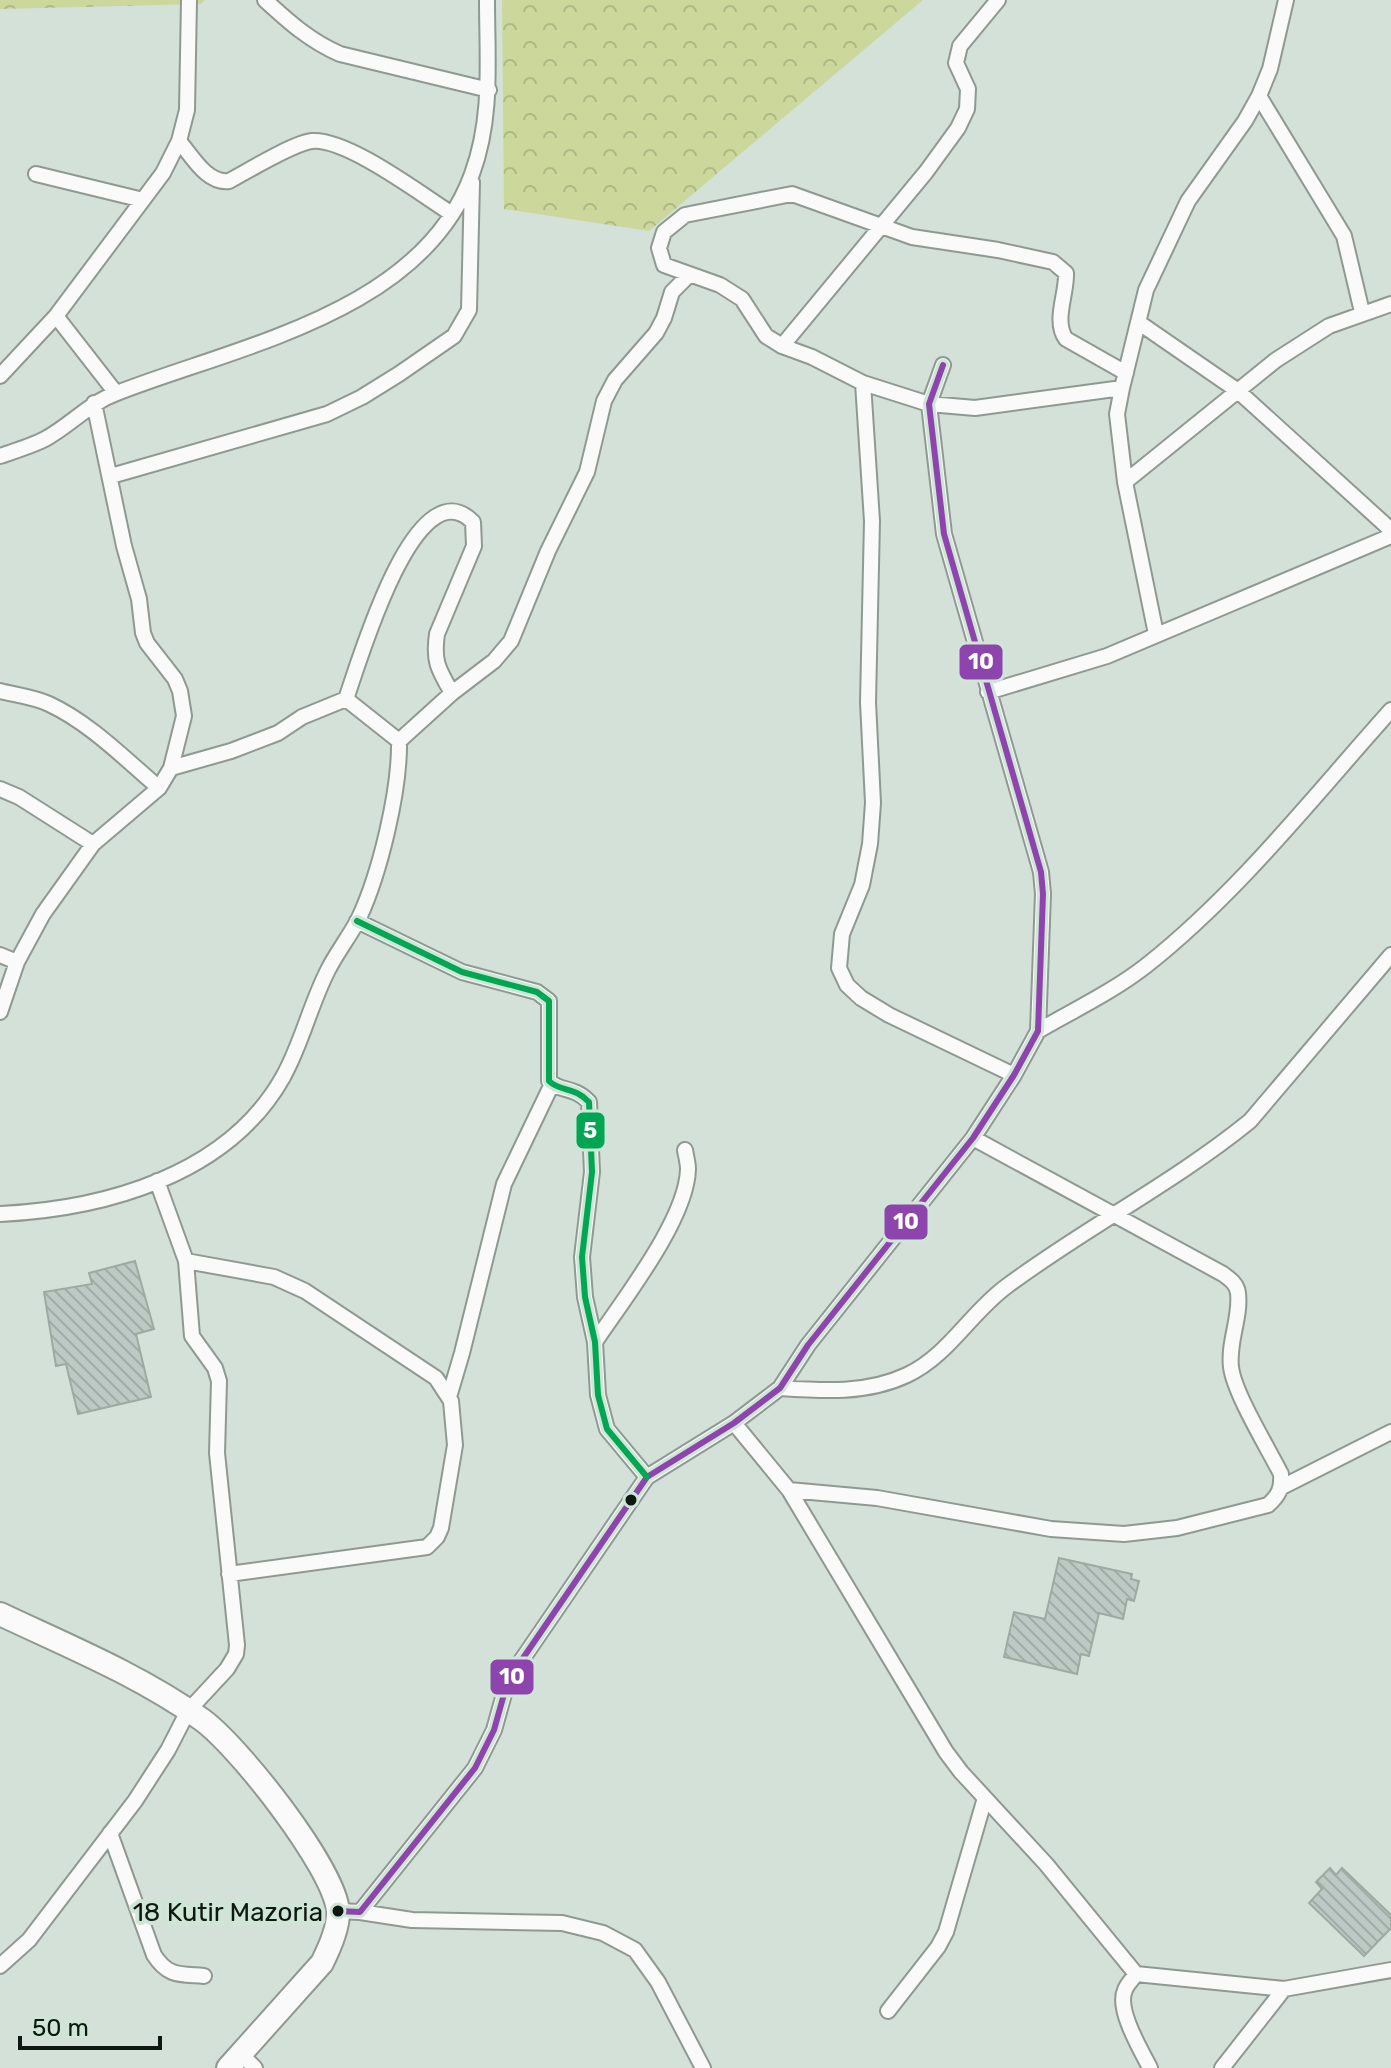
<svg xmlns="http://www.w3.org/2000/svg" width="1391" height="2068" font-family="Rubik,sans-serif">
<defs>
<pattern id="forest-crowns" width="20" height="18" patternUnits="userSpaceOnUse" patternTransform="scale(2)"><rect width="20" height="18" fill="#ccd79c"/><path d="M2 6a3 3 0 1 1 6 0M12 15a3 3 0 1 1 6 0" fill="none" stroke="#aeb885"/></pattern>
<pattern id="building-back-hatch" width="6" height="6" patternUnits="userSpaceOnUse" patternTransform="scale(2)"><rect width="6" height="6" fill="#bdc9c4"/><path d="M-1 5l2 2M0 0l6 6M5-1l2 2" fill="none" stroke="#a1aca7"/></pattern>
</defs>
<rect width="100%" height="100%" fill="#d4e1d8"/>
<path fill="url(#forest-crowns)" d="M0,0H205L201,4L0,9Z
M502,0H923L649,231L504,209Z"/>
<path fill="url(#building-back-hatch)" stroke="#9ea9a4" stroke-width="2" d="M135,1261L154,1329L136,1334L151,1397L78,1414L66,1364L56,1366L44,1292L92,1284L89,1273Z
M1059,1558L1132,1574L1131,1579L1139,1581L1134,1601L1127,1599L1123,1619L1099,1613L1089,1656L1081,1654L1077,1674L1004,1657L1014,1612L1045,1619Z
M1330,1868L1336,1875L1342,1868L1391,1915V1928L1364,1956L1309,1903L1322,1889L1316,1882Z"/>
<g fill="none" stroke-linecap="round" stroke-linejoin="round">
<g stroke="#8f9992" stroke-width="18">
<path id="street" d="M265,0C289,22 310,41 340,54L489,90
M1259,96L1344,236L1362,312
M179,141C192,156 207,184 229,181C248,171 293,143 312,141C347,138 422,195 452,214
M36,174L143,200
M56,316L116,393
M1138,322L1238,391L1391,530
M782,346L926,172L958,128L967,109L968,89L956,63L960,46L998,0
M0,376L56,316L163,173L179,141L187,110L189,0
M863,383L872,521L868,702L873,803L870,844L862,885L842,934L839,968L847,985L861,998L889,1015L1014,1075
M1122,388L975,408L929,404L863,383L812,357L782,346L766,336L742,299L720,285L664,265L659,248L664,232L685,215L792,194L912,237L998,250L1053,262L1066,273C1067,294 1053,321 1066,339L1126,373
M0,456C15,451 31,446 45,439C71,425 89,403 117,393C237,346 422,313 472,174C493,117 487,60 487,0
M111,476L327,414L362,397L399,374L454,336L469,310L472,182
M1125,482L1276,360L1329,326L1391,304
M1156,634L1125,482L1117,414L1122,388L1146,290L1188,201L1245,121L1259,96L1270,69L1286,0
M0,691C16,695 34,697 49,704C90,723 125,759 159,788
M988,692L1107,656L1391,536
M399,741L452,693L494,661L511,641L548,551L587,472L604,401L615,380L656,333L664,318L672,292L689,275
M171,768L231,751L278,733L302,717L346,699C358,666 415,464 473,522L474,546L437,634C433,661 438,669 452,693
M0,789L19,797L93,844
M357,921L462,972L537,992L549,1001V1081C560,1092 574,1086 589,1102L592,1172L582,1257L585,1297L595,1342L598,1395L607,1429L647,1477
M0,955L17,962
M0,1012L17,962L43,914L93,844L159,788L171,768L184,716L180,691L175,679L147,643L143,633L139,599L124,546L94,403
M1038,1031C1074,1010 1114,991 1147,965C1239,892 1313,797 1391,710
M0,1214C105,1209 228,1175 283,1077C302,1043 310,1005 328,970C337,952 350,936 359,918C380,873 400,790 399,741L346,699
M186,1261L274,1277L305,1291L436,1378L451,1401L455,1445L441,1528L437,1537L427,1547L229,1574
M595,1342C623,1300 687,1219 688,1169C688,1163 686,1156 685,1150
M780,1388C823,1391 867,1394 907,1375C948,1356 971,1312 1007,1286C1085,1228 1175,1182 1250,1121L1391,955
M449,1397L462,1353L504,1184L552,1084
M734,1423L789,1490L946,1752L961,1772L1046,1864L1136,1974L1284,1989L1391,1970
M1282,1487L1391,1432
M789,1490L877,1498L1051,1529L1124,1534L1177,1528L1268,1505C1279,1495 1282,1489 1281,1474C1268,1448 1234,1393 1231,1367C1228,1342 1241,1317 1238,1293C1237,1284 1230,1279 1223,1274L973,1138
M110,1833L154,1955C168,1977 180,1974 204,1976
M338,1911L360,1912L475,1768L494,1730L506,1687L519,1664L647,1477L734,1423L780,1388L808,1345L973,1138L1014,1075L1038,1031L1043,894L1041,872L944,534L929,404L943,365
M360,1912L412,1920L562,1923L603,1933L635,1950L658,1982L703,2068
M0,1966L29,1940L135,1801L168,1750L188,1711L227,1669L236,1654L237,1645L217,1453L219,1381L215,1368L192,1336L186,1261L157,1181
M1136,1974C1133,1979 1127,1984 1125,1990C1116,2009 1141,2050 1150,2068
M888,2011L938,1947L946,1932L985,1798
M241,2054L255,2068
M1222,2068L1284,1989"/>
</g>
<g stroke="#8f9992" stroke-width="26">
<path id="secondary" d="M0,1614C68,1646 139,1675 201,1719C237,1744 334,1867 338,1911C339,1927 329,1949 322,1963L228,2068"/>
</g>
<use href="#street" stroke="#f9faf9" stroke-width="14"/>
<use href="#secondary" stroke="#f9faf9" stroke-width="22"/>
<g stroke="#cfe6d6" stroke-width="12">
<path id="bus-1" d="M338,1911L360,1912L475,1768L494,1730L506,1687L519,1664L647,1477L734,1423L780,1388L808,1345L973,1138L1014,1075L1038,1031L1043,894L1041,872L944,534L929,404L943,365"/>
</g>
<g stroke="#cfe6d6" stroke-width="12">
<path id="bus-2" d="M357,921L462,972L537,992L549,1001V1081C560,1092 574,1086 589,1102L592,1172L582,1257L585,1297L595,1342L598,1395L607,1429L647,1477"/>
</g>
<use href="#bus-1" stroke="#8e44ad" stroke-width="6"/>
<use href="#bus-2" stroke="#00a651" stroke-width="6"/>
</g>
<g fill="#0f1712" stroke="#cfe6d6" stroke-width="3">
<circle cx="631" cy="1500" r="7"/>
<circle cx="338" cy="1911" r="7"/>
</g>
<g text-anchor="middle" stroke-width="8" stroke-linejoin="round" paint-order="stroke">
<g font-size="26" fill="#0f1712" stroke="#cfe6d6" text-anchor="end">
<text x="323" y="1921">18 Kutir Mazoria</text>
</g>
</g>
<g stroke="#cfe6d6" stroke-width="3">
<rect x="958" y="643" width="46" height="38" rx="8" fill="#8e44ad"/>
<rect x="575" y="1111" width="31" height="39" rx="8" fill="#00a651"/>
<rect x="883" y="1203" width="46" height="38" rx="8" fill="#8e44ad"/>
<rect x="489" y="1658" width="46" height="38" rx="8" fill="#8e44ad"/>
</g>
<g font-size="22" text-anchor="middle" font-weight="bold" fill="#fff">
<text x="981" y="669">10</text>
<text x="590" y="1138">5</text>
<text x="906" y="1229">10</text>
<text x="512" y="1684">10</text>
</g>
<path d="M20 2036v12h140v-12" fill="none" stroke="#0f1712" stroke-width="4"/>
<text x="32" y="2036" font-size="24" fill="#0f1712" stroke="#cfe6d6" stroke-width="6" paint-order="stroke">50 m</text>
</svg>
